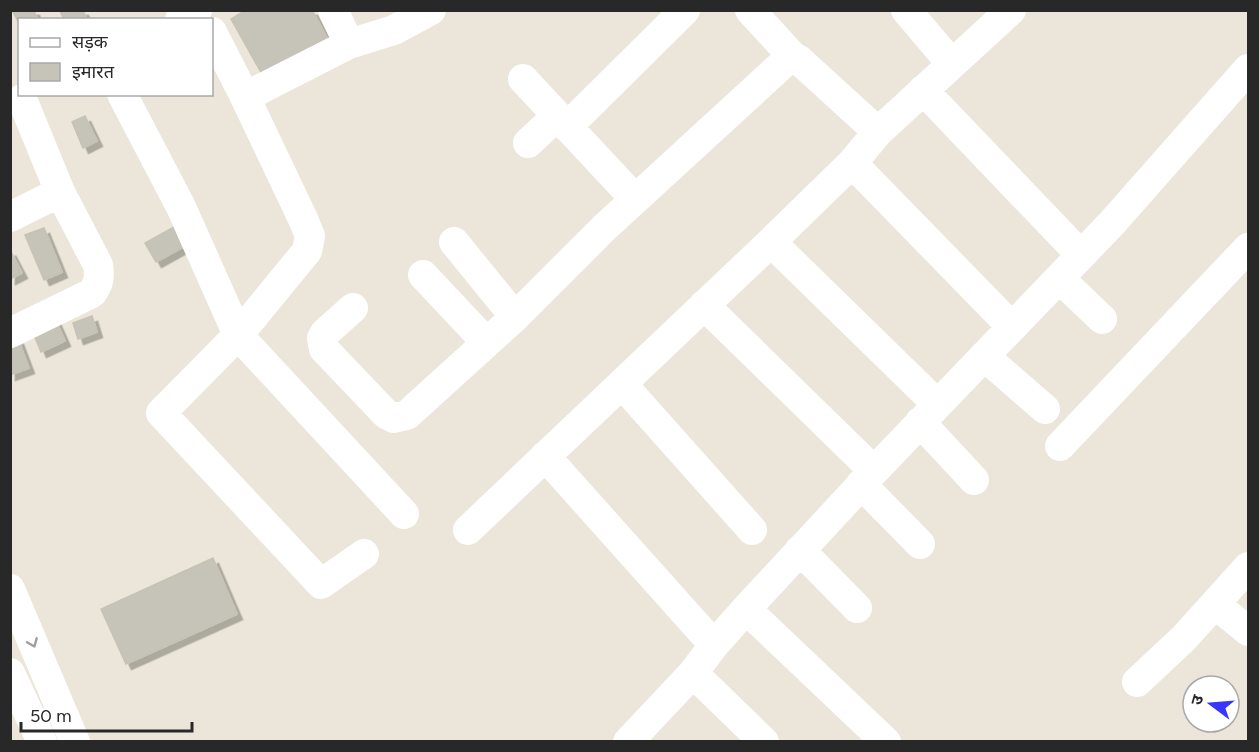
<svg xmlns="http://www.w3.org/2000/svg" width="1259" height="752" font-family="Figtree,'Noto Sans Devanagari',sans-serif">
<defs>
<filter id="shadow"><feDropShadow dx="5.5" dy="5.5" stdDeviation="0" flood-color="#0004"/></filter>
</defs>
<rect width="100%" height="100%" fill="#ebe6d9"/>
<path fill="#c6c3b9" stroke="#c6c3b3" stroke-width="1.5" filter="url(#shadow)" d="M12,10H34L37,18L20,20V25Z
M83,10L87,20H64L60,11Z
M246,10H312L327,38L262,74L231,19Z
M85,116L97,141L83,148L72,122Z
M181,223L192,242L156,262L145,243Z
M44,228L62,272L44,280L25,235Z
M10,250L22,273L10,279Z
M53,314L65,341L41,352L30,325Z
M92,316L97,332L78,339L73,323Z
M18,339L29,368L10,375V342Z
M213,558L237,614L126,664L101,609Z"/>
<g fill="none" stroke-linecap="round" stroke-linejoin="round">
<path stroke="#fff" stroke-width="30" d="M333,10L349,44
M750,10L793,57
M906,10L951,63
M180,20L197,10
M212,32L245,97
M523,79L635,199
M923,90L1081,255
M122,94L181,207L238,335L404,514
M567,127L685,10
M528,143L557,116
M852,163L1012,327
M10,217L60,192
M454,242L515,317
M771,242L937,404
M423,275L486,342
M1059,278L1102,319
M704,305L874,471
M353,308L325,333L322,338L324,349L386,414L394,418L407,415L515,317L604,228L788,59L793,57L799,60L878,132
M10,333L92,293C99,283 100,277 98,265L60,192L22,99
M984,356L1045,409
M622,384L752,530
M920,422L974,480
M1060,446L1248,248
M545,456L714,645
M861,484L920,544
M468,530L771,242L852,163L878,132L1011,10
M800,550L857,608
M364,554L321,584L161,413L238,335L307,251L310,236L303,219L245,97L349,44L394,30L431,10
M10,589L75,742
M1215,604L1248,631
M746,609L886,742
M10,673L42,742
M693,673L764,742
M1137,682L1184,638L1248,567
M628,742L693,673L714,645L746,609L874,471L1112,223L1248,69"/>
</g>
<defs><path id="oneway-chevron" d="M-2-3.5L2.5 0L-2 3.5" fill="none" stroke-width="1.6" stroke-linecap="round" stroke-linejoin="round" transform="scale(1.5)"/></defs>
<use stroke="#9e9e9e" href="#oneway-chevron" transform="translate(33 643) rotate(67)"/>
<rect width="1259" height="752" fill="none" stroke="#282828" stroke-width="24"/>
<rect x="18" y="18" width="195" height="78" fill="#ffffff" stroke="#a9a9a9" stroke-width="1.5"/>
<rect x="30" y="38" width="30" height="9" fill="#ffffff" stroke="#a9a9a9" stroke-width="1.5"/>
<text x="72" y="48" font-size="18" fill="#282828">सड़क</text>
<rect x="30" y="63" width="30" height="18" fill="#c6c3b9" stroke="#a9a9a9" stroke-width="1.5"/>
<text x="72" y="78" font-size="18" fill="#282828">इमारत</text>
<g transform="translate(1211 704) rotate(286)"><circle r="28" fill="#ffffff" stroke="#a9a9a9" stroke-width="1.5"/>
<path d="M0-4.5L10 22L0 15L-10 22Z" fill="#3736fb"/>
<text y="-9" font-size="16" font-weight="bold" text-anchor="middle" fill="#282828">उ</text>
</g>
<path d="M21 722v9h171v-9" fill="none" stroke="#282828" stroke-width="3"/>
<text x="30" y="722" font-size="18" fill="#282828" stroke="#ffffff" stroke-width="4.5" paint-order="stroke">50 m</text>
</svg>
